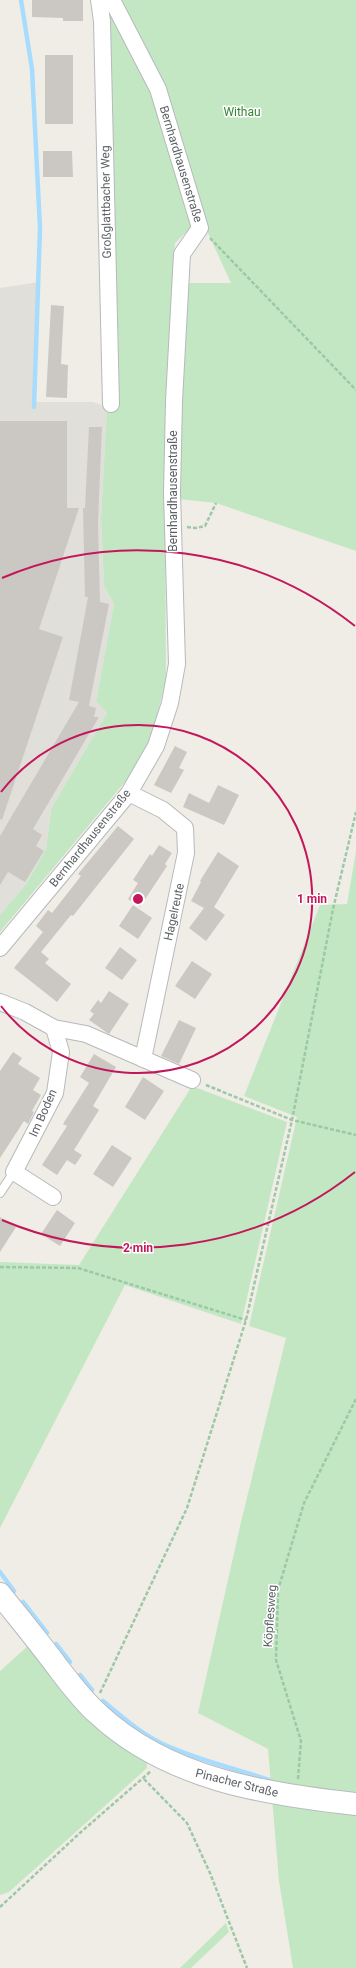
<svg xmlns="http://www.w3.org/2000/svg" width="356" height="1968" font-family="Roboto,sans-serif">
<rect width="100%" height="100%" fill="#f0ede6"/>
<path fill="#e1dfda" d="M39,282V327L33,402H93L107,407L101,518L104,586L114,604L96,700L107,713L51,809L46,850L26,884L0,915V288Z"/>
<path fill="#c4e7c3" d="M102,0H356V551L216,503L178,499L187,283H231L201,218L175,243L172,285L165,513L166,680L149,747L129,777L0,932V915L26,884L46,850L51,809L107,713L96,701L114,604L104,586L101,518L107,407Z
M356,851V1968H293L279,1881L268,1749L198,1713L241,1522L286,1338L249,1326L297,1117L244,1096L320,905L347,904Z
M192,1086L287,1122L241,1324L125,1285L0,1528V1262L79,1265Z
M30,1644L147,1762V1768L9,1892L0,1895V1671Z
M226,1923L229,1932L191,1968H180Z"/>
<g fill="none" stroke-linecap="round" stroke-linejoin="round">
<path stroke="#a7dcfe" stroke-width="4.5" d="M21,0L32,69L40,228L34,407
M0,1572L14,1591
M23,1602L47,1633
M56,1644L70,1662
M80,1675L92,1690
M103,1701C121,1716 141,1734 163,1744C197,1760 234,1768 269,1780"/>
</g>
<path fill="#cbc8c3" d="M32,0H83V21H63V18L32,17Z
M45,55H73V124H45Z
M43,151H72L73,177H43Z
M51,305L64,306L61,364L68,365L67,398L46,397Z
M0,421H67V508H79L39,629L63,637L2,820L0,819Z
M89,427H102L98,523L100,602L109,604L89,706L96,708L94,717H99L33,829L42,835L36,846L44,851L25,882L8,872L0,885V836L79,702L69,700L88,597H85L83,508H85Z
M175,746L187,752L179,768L184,770L171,793L154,785Z
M218,785L239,795L224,825L183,807L189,793L209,803Z
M118,826L134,839L73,916L71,915L41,952L49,959L45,963L71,984L57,1002L14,968L43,932L36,926L48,910L52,913L81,876L78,874Z
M159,845L172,853L165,864L167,866L140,907L128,899L138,883L133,880L150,854L152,856Z
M218,852L239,866L214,907L225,915L206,941L189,928L204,908L191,901L201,882L200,881Z
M133,905L152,918L138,939L119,926Z
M120,947L137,960L122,980L105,968Z
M192,961L212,974L195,999L175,986Z
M109,991L129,1004L109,1034L89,1020L94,1014L90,1011L98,1000L101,1003Z
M179,1020L196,1028L179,1064L161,1056Z
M13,1052L22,1058L18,1064L40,1078L33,1090L41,1095L32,1111L34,1112L28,1124L24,1121L0,1158V1071Z
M94,1054L116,1067L93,1106L99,1110L74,1150L82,1155L75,1165L67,1160L57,1175L42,1165L67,1126L63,1124L89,1083L80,1077Z
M143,1077L164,1091L145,1120L125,1107Z
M112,1145L132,1158L113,1187L93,1174Z
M57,1210L75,1223L60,1246L41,1234Z
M0,1217L16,1227L0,1252Z"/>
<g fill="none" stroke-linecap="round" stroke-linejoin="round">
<g stroke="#b6b9bc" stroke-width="10">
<path id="lane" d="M0,1193L14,1172"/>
</g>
<g stroke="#b6b9bc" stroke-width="18">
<path id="street" d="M99,0L102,21L111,404
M129,793L163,810L185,828L186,853L143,1059
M0,948L129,793L156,746L170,703L177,664L172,493L174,401L182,254L200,228L158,89L112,0
M0,1002L25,1012L54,1028L86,1034L192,1080
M53,1197L14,1172L55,1093L61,1052L54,1028"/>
</g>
<g stroke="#b7bbbf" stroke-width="24">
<path id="secondary" d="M0,1594C19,1618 38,1641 56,1665C69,1682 82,1700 98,1714C168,1779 264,1794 356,1804"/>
</g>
<path stroke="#9cc8a6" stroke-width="2.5" stroke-dasharray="4 2" stroke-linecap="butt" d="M210,238L356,390
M187,527L196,528L205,526L216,503
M206,1085L292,1120L356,1135
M0,1267L78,1268L246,1320
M100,1693L187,1508L246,1320L292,1120L333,909L356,812
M144,1779L187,1823L210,1873L247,1968
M298,1779L301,1741L276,1660L278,1590L304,1503L356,1399
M0,1907L81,1832L151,1771"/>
<use href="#lane" stroke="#fff" stroke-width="8"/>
<use href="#street" stroke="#fff" stroke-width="16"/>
<use href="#secondary" stroke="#fff" stroke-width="22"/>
</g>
<g fill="none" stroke="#c2185b" stroke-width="2">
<path d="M1 792A174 174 0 1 1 1 1006"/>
<path d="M355 1172A349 349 0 0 1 2 1220M2 578A349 349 0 0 1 355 626"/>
</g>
<g text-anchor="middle" stroke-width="3" stroke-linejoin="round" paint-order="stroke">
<g font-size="12" fill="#368536" stroke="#fff">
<text x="242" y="116">Withau</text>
</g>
<g font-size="12" fill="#5d6266" stroke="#fff">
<text transform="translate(181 164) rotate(73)" y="4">Bernhardhausenstraße</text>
<text transform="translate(106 202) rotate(-91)" y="4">Großglattbacher Weg</text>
<text transform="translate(173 491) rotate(-90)" y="4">Bernhardhausenstraße</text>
<text transform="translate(90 838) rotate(-51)" y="4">Bernhardhausenstraße</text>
<text transform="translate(174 912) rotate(-78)" y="4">Hagelreute</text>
<text transform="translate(43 1113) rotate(-66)" y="4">Im Boden</text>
<text transform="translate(270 1616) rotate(-86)" y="4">Köpflesweg</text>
<text transform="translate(237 1783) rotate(14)" y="4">Pinacher Straße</text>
</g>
</g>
<circle cx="138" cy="899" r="6" fill="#c2185b" stroke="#fff" stroke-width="2"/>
<g font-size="12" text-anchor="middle" font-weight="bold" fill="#c2185b" stroke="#fff" stroke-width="3" stroke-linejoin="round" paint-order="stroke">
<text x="312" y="903">1 min</text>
<text x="138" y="1252">2 min</text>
</g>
</svg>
